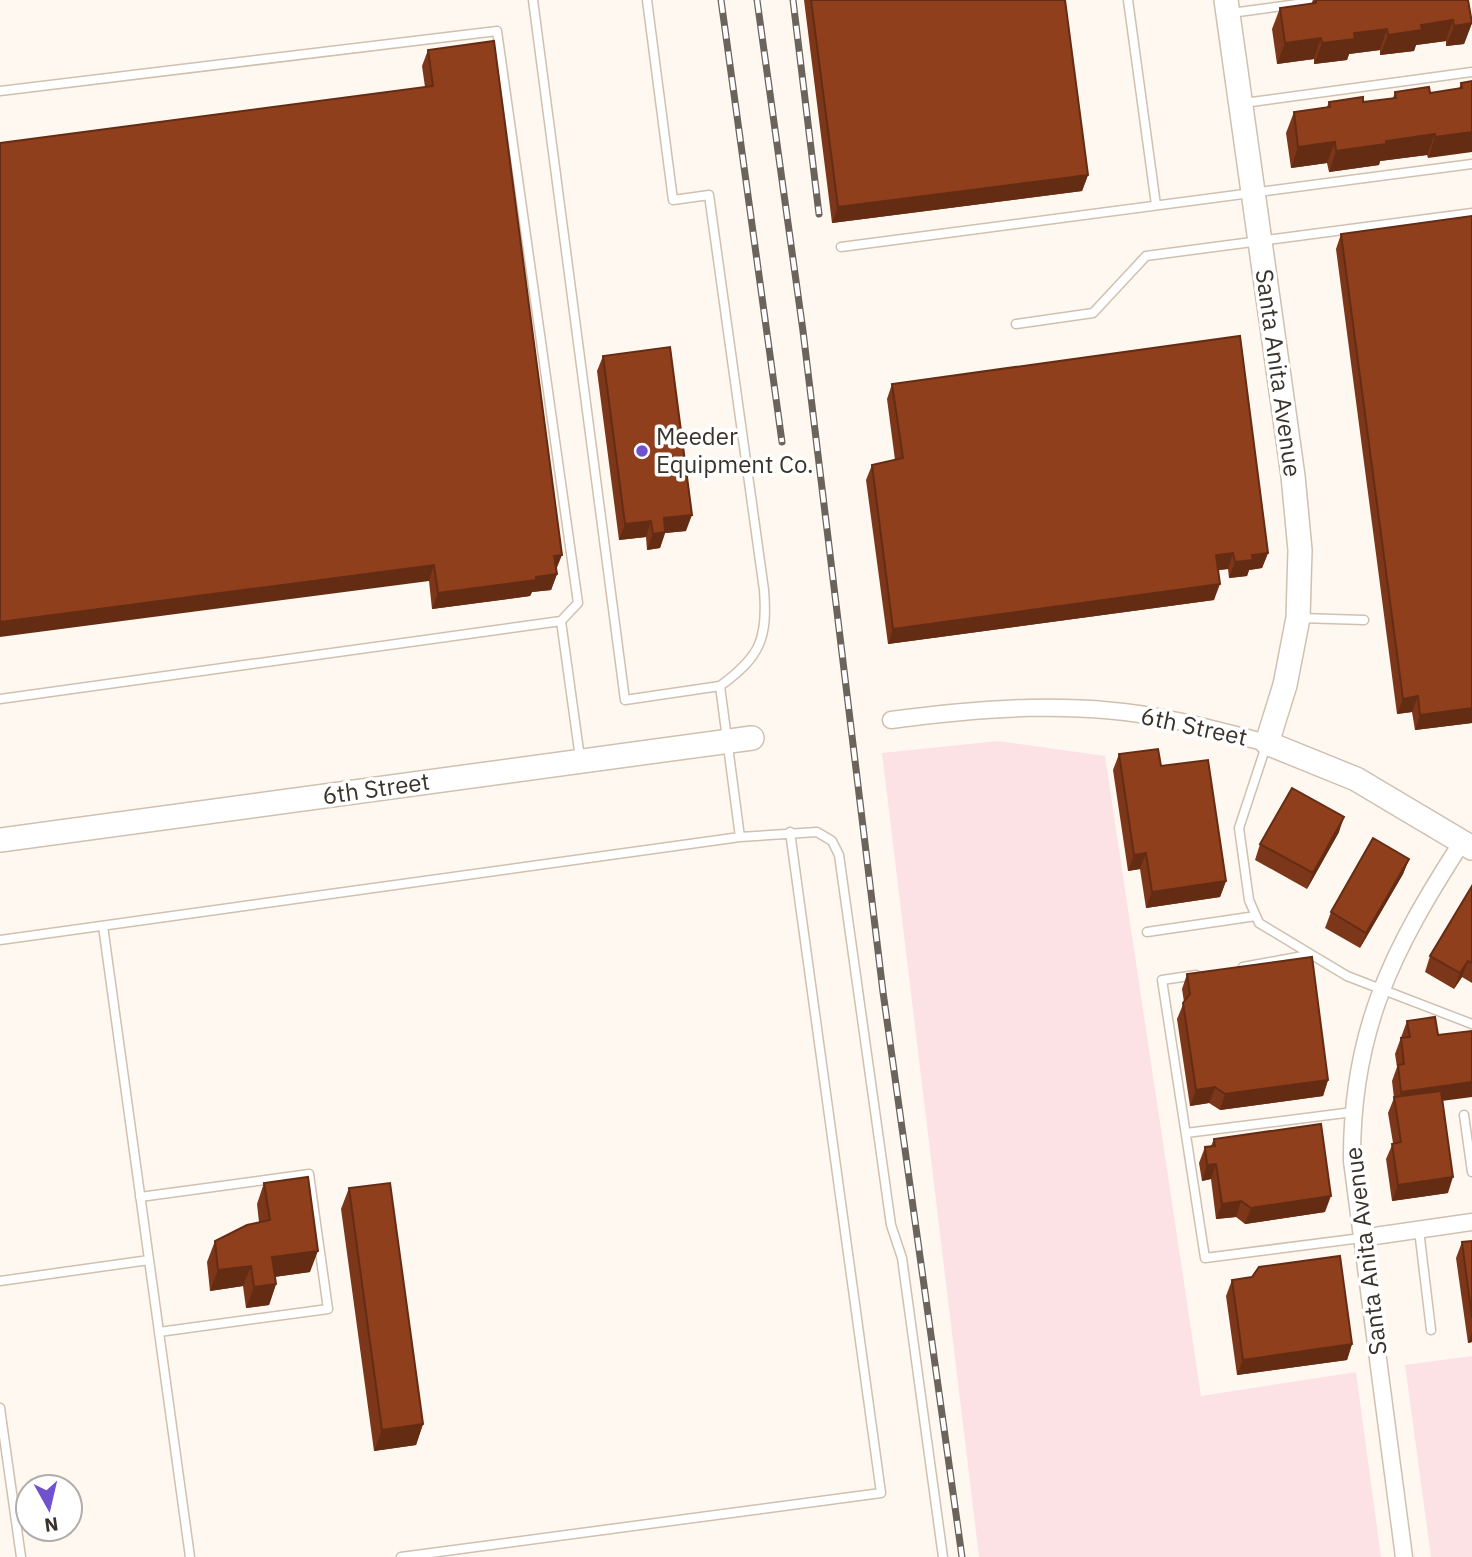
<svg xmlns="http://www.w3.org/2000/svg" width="1472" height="1557" font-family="'IBM Plex Sans',sans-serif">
<rect width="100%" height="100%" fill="#fff8f1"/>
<path fill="#fce2e4" d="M998,741L1105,756L1201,1396L1356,1372L1381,1557H979L882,753Z
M1472,1356V1557H1431L1405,1365Z"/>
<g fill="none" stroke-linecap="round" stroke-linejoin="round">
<g stroke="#d0c0af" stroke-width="11">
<path id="lane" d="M533,0L625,700L720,686
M647,0L673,200L709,195L764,590C768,639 760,657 720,686L740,837L817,832L832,841L839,855L891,1225L902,1258L943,1557
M1128,0L1156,205
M1231,13L1327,0
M0,91L497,31L578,603L561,621L0,699
M1244,103L1472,72
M841,247L1472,164
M1016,324L1093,313L1146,256L1472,213
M1300,618L1364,620
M561,621L580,758
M1266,746L1239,828L1249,900L1259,923L1347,976L1472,1024
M103,926L190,1557
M1147,932L1256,916
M0,940L740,837
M1243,967L1308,955
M1196,975L1162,980L1205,1258L1361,1238
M1464,1115L1472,1172
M1186,1133L1353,1112
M140,1197L309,1174L328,1309L159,1332
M1419,1230L1431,1330
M0,1281L149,1260
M0,1408L21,1557
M401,1557L881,1493L790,832"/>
</g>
<g stroke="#d0c0af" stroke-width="19">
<path id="street" d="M891,720C982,708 1076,700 1168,719C1201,725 1234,735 1267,743
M1361,1238L1472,1222
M1404,1557L1352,1161C1351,1030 1393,949 1462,842"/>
</g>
<g stroke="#d0c0af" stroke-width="26">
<path id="secondary" d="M1226,0L1293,476L1300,550L1298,618L1285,685L1267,743L1356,779L1472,848
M0,840L752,738"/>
</g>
<use href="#lane" stroke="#fff" stroke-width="8"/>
<use href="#street" stroke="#fff" stroke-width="16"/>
<use href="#secondary" stroke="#fff" stroke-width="23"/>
<g stroke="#6b645d" stroke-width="7">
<path id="rail" d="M721,0L782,442
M757,0L803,331L883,992L962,1557
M793,0L819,214"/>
</g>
<use href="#rail" stroke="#fff" stroke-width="4.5" stroke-dasharray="13" stroke-linecap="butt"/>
</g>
<path fill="#7c3619" d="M804,0H1065L1088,175L1082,191L832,223Z
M1313,0H1468L1472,23L1464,44L1446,46V41L1416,45L1414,51L1380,55V50L1349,54L1347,60L1314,64V59L1277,64L1272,29L1280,8L1311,4Z
M428,50L557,574L551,590L532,592L530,596L432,609L429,581L425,87L422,66Z
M1472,81L1428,158L1427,155L1380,161L1379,165L1329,172L1327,163L1291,168L1286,133L1294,112L1327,107L1329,102H1363L1393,98L1395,92L1430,93L1459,89L1461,83Z
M1472,216V723L1415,730L1412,712L1397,714L1336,249L1341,234Z
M603,356L686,531L665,533L660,548L647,550L646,537L619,540L597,371Z
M892,384L1268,553L1262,568L1249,570L1247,576L1229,578L1228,569L1218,570L1214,600L888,644L866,480L872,465L895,460L887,399Z
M1119,754L1161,766L1226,881L1220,897L1146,908L1140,869L1128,871L1113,770Z
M1339,832L1307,889L1255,860L1260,844Z
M1409,859L1403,874L1360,948L1325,928L1331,912Z
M1472,886V983L1462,977L1454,989L1425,972L1430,956Z
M1187,974L1328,1080L1323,1096L1220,1110L1209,1103L1190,1106L1177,1019L1184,1002L1182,989Z
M1407,1021L1442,1101L1448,1193L1392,1201L1386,1159L1393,1143L1388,1113L1394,1098L1392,1081L1397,1067L1395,1054Z
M1214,1139L1325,1212L1245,1224L1236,1217L1216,1219L1211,1179L1202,1181L1199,1163L1205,1147L1211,1146Z
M264,1183L310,1272L275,1277L276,1284L269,1305L246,1308L243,1286L210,1291L207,1262L215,1241L259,1222L257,1204Z
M349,1188L423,1424L416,1445L374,1451L341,1209Z
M1472,1241V1342L1468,1343L1456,1258L1462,1242Z
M1252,1277L1352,1344L1347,1360L1237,1375L1226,1296L1232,1280Z"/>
<path fill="#652c14" d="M1453,20L1446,41L1416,45L1414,51L1380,55L1388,35L1421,25Z
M1472,23L1464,44L1446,46L1454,26Z
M1387,29L1380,50L1349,54L1347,60L1314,64L1322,43L1354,33Z
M1321,38L1314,59L1277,64L1285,43Z
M1472,132V152L1428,158L1435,137Z
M1435,134L1427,155L1380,161L1379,165L1329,172L1336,151L1386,141Z
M1335,142L1327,163L1291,168L1298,147Z
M1088,175L1082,191L832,223L838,207Z
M692,515L686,531L665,533L660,548L647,550L653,534L664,518Z
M651,521L646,537L619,540L625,524Z
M1233,553L1228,569L1210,571L1216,555Z
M1268,553L1262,568L1249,570L1247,576L1229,578L1235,562L1252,555Z
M562,555L556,570L554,556Z
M434,565L429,581L0,637V622Z
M557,574L551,590L532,592L530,596L432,609L438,593Z
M1220,584L1214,600L888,644L893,629Z
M1418,696L1412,712L1397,714L1403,699Z
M1472,708V723L1415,730L1420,715Z
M1344,817L1339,832L1307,889L1313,873Z
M1146,853L1140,869L1128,871L1134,855Z
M1409,859L1403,874L1360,948L1366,933Z
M1226,881L1220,897L1146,908L1152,892Z
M1468,961L1462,977L1454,989L1460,973Z
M1328,1080L1323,1096L1220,1110L1225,1094Z
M1472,1082V1097L1396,1107L1401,1092Z
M1215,1087L1209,1103L1190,1106L1196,1090Z
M1216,1164L1211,1179L1202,1181L1207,1165Z
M1453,1177L1448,1193L1392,1201L1398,1185Z
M1331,1196L1325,1212L1245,1224L1251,1208Z
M1241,1201L1236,1217L1216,1219L1222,1204Z
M318,1251L310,1272L265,1278L272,1257Z
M251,1266L243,1286L210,1291L218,1270Z
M276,1284L269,1305L246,1308L254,1287Z
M1472,1331V1342L1468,1343Z
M1352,1344L1347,1360L1237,1375L1243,1360Z
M423,1424L416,1445L374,1451L382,1430Z"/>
<path fill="#903f1d" stroke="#652c14" stroke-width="2" d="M811,0H1065L1088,175L838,207Z
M1316,0H1468L1472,23L1454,26L1453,20L1421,25L1422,30L1388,35L1387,29L1354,33L1355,39L1322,43L1321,38L1285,43L1280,8L1316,3Z
M494,41L562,555L554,556L557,574L536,577V580L438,593L434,565L0,622V143L433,86L428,50Z
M1472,81V132L1435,137V134L1386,141V144L1336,151L1335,142L1298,147L1294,112L1330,107L1329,102L1363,97V102L1396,98L1395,92L1429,87L1430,93L1462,88L1461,83Z
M1472,216V708L1420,715L1418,696L1403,699L1341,234Z
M1240,336L1268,553L1252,555L1253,560L1235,562L1233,553L1216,555L1220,584L893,629L872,465L903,458L892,384Z
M670,347L692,515L664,518L665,532L653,534L651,521L625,524L603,356Z
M1158,749L1161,766L1208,760L1226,881L1152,892L1146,853L1134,855L1119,754Z
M1292,788L1344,817L1313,873L1260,844Z
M1373,838L1409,859L1366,933L1331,912Z
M1472,886V963L1468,961L1460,973L1430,956Z
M1312,957L1328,1080L1225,1094L1215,1087L1196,1090L1183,1003L1190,994L1187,974Z
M1435,1017L1438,1035L1472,1031V1082L1401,1092L1398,1065L1404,1064L1401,1038L1410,1037L1407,1021Z
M1441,1091L1453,1177L1398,1185L1392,1144L1401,1142L1394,1097Z
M1321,1124L1331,1196L1251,1208L1241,1201L1222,1204L1216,1164L1207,1165L1205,1147L1215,1146L1214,1139Z
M308,1177L318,1251L272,1257L276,1284L254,1287L251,1266L218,1270L215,1241L247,1225L270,1220L264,1183Z
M390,1183L423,1424L382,1430L349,1188Z
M1472,1241V1318L1462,1242Z
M1340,1256L1352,1344L1243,1360L1232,1280L1252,1277L1259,1267Z"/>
<circle fill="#7052cc" stroke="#fff" stroke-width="2.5" cx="642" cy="451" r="7"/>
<g text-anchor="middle" stroke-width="7" stroke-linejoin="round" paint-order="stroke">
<g font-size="24" fill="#39332c" stroke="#fff">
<text transform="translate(1278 373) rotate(82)" y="8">Santa Anita Avenue</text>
<text transform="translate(1194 727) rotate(12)" y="8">6th Street</text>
<text transform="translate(376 789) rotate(-8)" y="8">6th Street</text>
<text transform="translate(1366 1251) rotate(-97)" y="8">Santa Anita Avenue</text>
</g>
<g font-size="24" fill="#39332c" stroke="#fff" text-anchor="start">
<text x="656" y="445">Meeder<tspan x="656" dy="28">Equipment Co.</tspan></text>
</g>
</g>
<g transform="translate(49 1508) rotate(172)"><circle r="33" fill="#ffffff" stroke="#b0adab" stroke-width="2"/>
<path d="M0-5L12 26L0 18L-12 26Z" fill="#7052cc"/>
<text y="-10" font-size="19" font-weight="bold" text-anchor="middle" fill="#39332c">N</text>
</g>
</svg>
